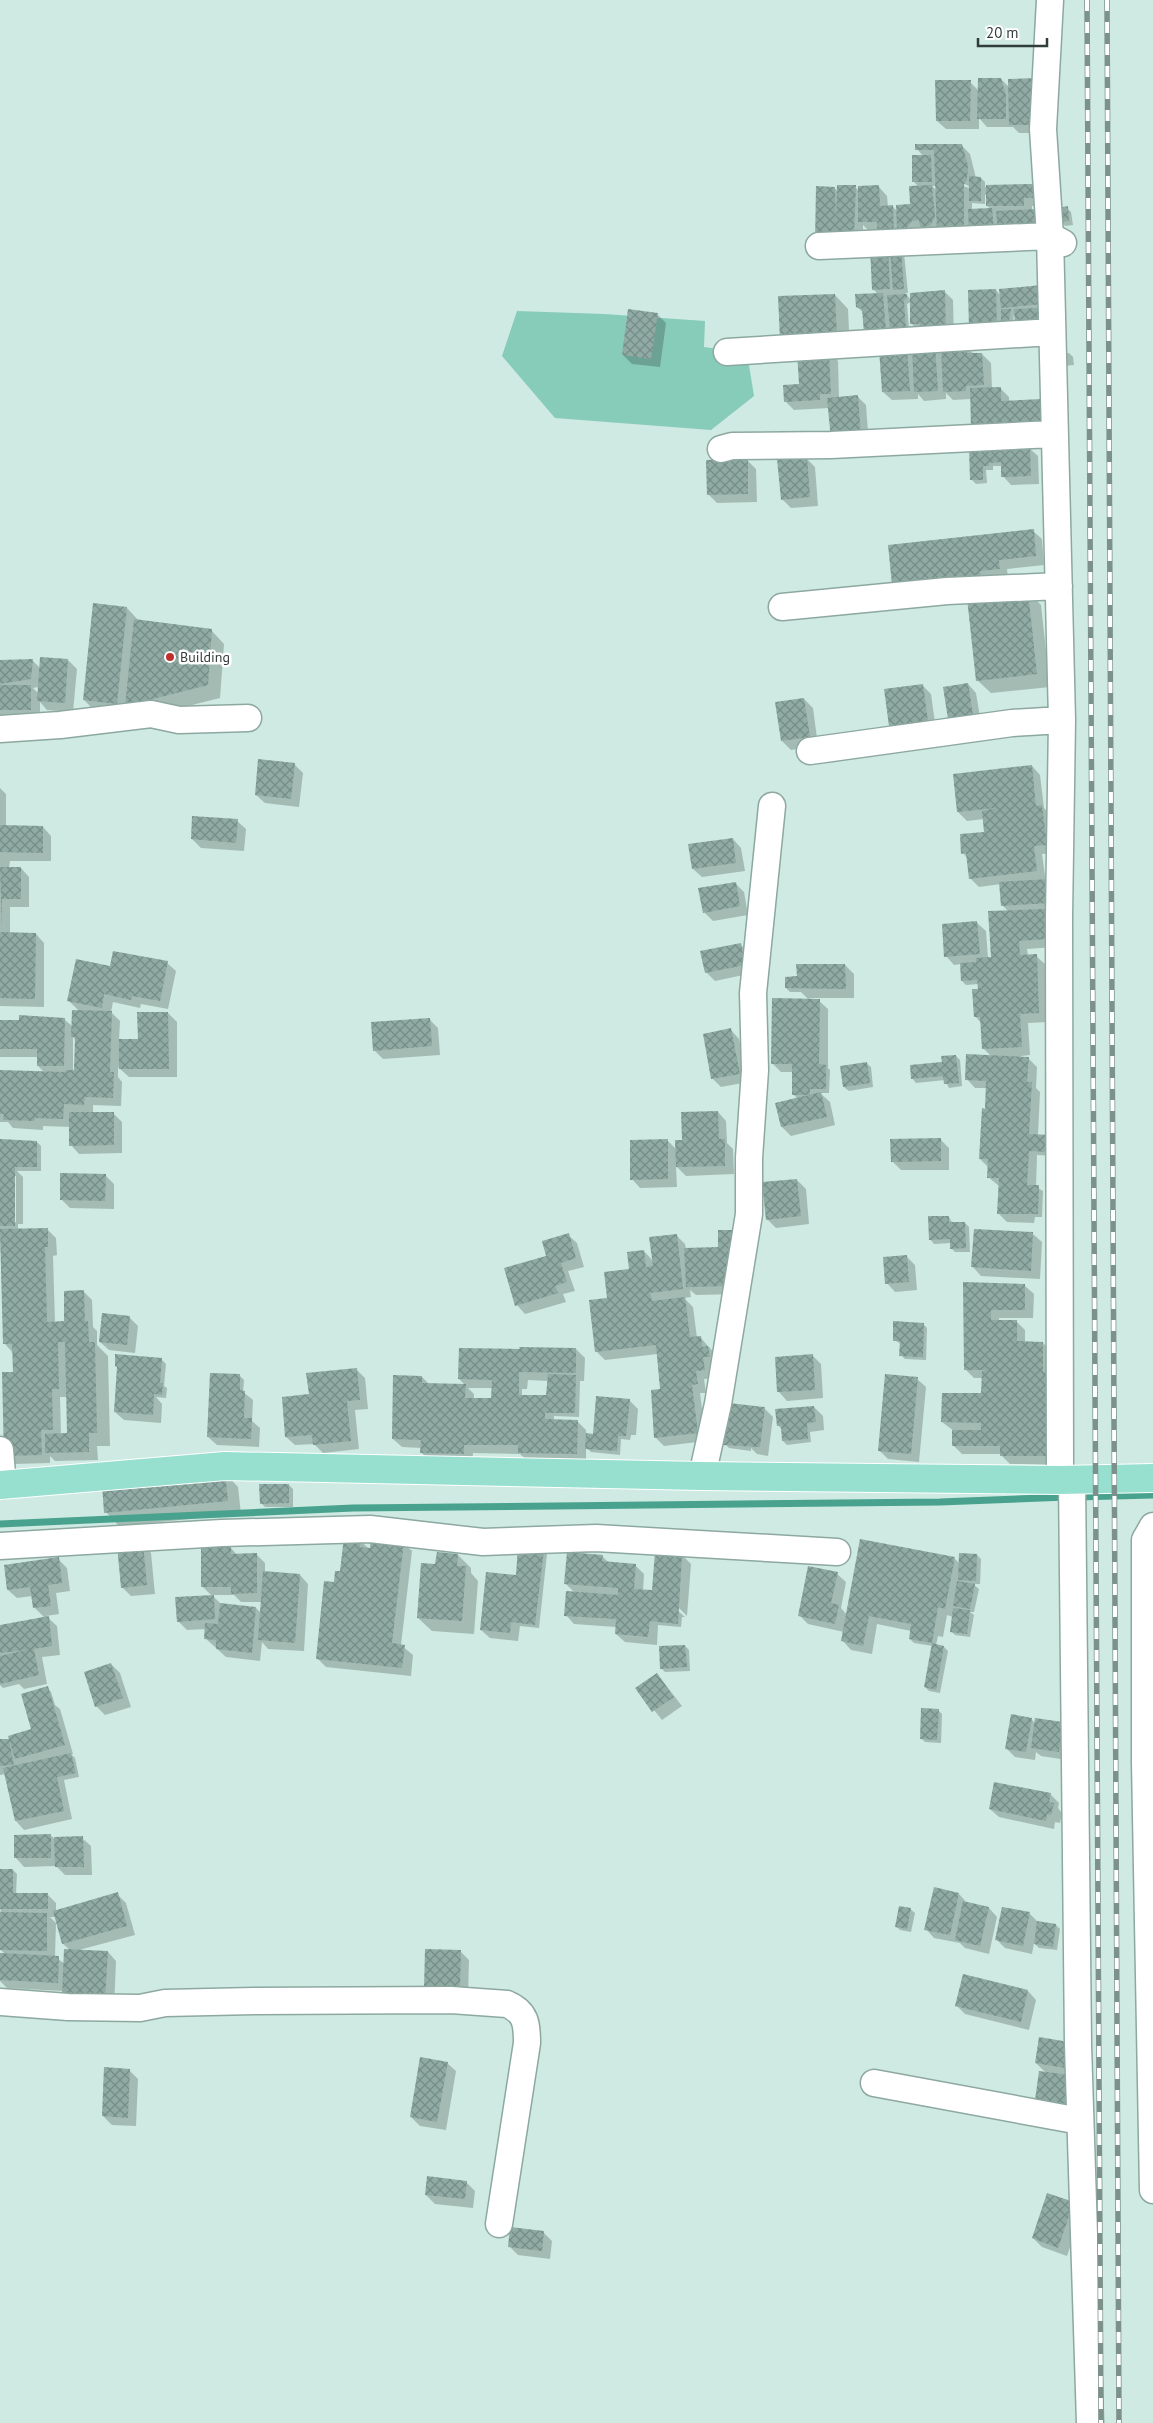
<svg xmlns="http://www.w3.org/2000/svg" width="1153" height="2423" font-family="'PT Sans',sans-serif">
<defs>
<pattern id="building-cross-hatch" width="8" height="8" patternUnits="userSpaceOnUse" patternTransform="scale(1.25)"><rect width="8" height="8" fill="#90aba4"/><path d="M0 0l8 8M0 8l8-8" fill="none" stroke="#768c87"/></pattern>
</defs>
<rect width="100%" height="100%" fill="#ceeae2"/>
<path fill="#87cbb9" d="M517,311L604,314L705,321L704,347L747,353L754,396L711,430L555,418L502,356Z"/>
<path fill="#0003" fill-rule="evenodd" d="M1001,79L1010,88L1041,133H1019L1013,127H987L979,118V129H946L937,121L970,82L979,91Z
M961,145L970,154L976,178H981L985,182V187L1032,186L1041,194V206H1032V210L1039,214L1040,230H868L863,225V244L825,248L834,188L838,191L855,187L859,191L879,187L887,196L888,207H893L897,211L911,205L919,187L914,182L923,156L917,149ZM955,178L970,187V188L946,182ZM932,186H937V191ZM985,195H987V206L991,209L972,210V203L985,204Z
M1067,208L1071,212L1073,225L1065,226L1061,221Z
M871,248L904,253L908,293H905L911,300L944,291L953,300L954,342L920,333L912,324L911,302L907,304L909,328L894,340L857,307L878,294L873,289Z
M1042,287L1040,327L1014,314L1012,331L1005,332L969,291L996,290L1001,296Z
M835,295L848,309L850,351L829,352L838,361L839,398L857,396L866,405L869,446L829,408L794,410L785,401L800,385L799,353Z
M657,314L666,323L660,367L632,364L623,355Z
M935,347L942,354L966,347L974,354H982L991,363L992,389L1000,388L1009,397V402L1055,418L1013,438L971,399L953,400L946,393V399L924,401L918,394V399L892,400L883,392L907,349L914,355Z
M1069,353L1073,357L1074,365L1064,366L1059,354Z
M1029,448L1038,456L1039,484L1011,485L1003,476L1002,466H993V470H986L987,483L976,484L972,480L971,449Z
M806,458L815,467L818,506L791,508L782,499Z
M747,460L756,469L757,502L717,503L708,494Z
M1033,531L1042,539L1044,565L1007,569L1008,578L902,593Z
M1028,592L1041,605L1050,687L991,693L977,680Z
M127,608L139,621L211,630L224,644L220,698L140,718L97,713L84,700Z
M68,660L77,669L73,712L47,710L40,702V718H0V661H33L41,669ZM39,687V694L33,688Z
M968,684L976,693L981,723L958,727Z
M922,685L931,694L936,730L899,735L890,726L885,690Z
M804,699L813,708L818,746L791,750L782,741Z
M294,764L303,773L299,807L265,803L256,795Z
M1032,766L1040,775L1044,808L1051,815L1055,853L1042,854L1055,947L1027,949L1028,956H1036L1045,964L1047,1022L1028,1023L1030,1055L1021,1056V1058H1028L1037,1067L1036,1088L1040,1092L1038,1135L1054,1156L1037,1155L1036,1187L1043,1191L1042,1217H1035L1034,1223L1007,1222L998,1213L999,1186L988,1177L989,1168L980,1159L987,1088H975L967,1079L991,1056L983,1048L981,1023L975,1016L979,984L966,985L962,981L961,964L954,965L946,956L977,923L986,931L988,958H992L1008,911L1002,905L1001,884L979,887L970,878L968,859L963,853L987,833L984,819L967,821L958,812Z
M0,788L6,794V826L43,827L51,836V861H10L9,868H21L29,877V907H10V934H36L44,943V1007L0,1006Z
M237,821L246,829L244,851L201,848L192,839Z
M733,839L741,848L745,871L702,877L693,869Z
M735,883L744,892L748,915L713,921L704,912Z
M740,944L749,953L753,973L715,981L706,972Z
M167,963L176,971L168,1009L141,1004L140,1008L113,1002L111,1012L120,1021L119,1040H139L168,1013L177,1022V1077H129L118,1067V1077L122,1082L121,1106L93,1105V1113H113L122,1122V1153L79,1154L71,1145V1127L43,1126V1130L13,1128L8,1122H0V1071L45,1073L38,1066V1057H0V1021L64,1019L73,1027L79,1011L69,1001L111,967ZM73,1037L76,1041L75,1075H73Z
M845,965L854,974V998H809V1000L801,992H790L786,988L798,978Z
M819,1001L828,1009V1068L830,1070L829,1093H820L830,1102L835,1125L791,1136L782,1127L777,1104L798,1099L793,1094V1072H781L772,1063Z
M429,1019L438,1028L440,1055L383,1059L374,1050Z
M731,1030L739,1039L748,1082L721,1087L712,1078Z
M956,1056L960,1060L962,1086L949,1088L945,1080L916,1083L912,1078Z
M866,1063L871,1067L873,1087L849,1091L844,1087Z
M718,1112L726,1121L727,1143L733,1149L734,1174L686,1176L676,1166L677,1187L640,1188L632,1179L667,1140L676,1149Z
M940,1139L949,1148V1170H901L892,1161Z
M0,1140L37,1142L41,1146V1171H17L23,1177V1224H18V1230L47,1229L56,1238L57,1255L53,1256L55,1323L66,1322L84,1292L92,1300L93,1327L97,1331V1345L108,1356L110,1446H97L98,1460L55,1461L50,1456V1463L14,1464L6,1455L14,1373L13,1353L4,1343L0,1230ZM14,1176H16V1222H14ZM60,1397H68L69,1435H61Z
M105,1175L114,1184V1209L70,1208L61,1199Z
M797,1180L806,1189L809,1224L776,1228L767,1219Z
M949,1217L953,1224L965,1223L969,1227L970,1252H955L951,1248V1243L934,1244L930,1239Z
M736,1231L738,1294L696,1295L690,1290L691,1297L684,1298L693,1307L697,1338L700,1337L717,1356L713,1378L704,1379L706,1393H700L706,1441L664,1446L655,1437L661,1390L658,1354L605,1360L596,1351L609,1299L644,1251L653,1261L676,1235L685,1244L686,1249L720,1248Z
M1033,1234L1042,1242L1040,1279L981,1276L973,1267Z
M568,1235L577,1243L584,1267L568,1271L575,1291L563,1294L566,1302L525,1314L517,1305L548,1256Z
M906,1256L915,1265L917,1290L895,1292L887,1283Z
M964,1284L1025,1286L1034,1294L1033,1318H999V1321H1016L1025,1330V1343H1043L1052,1352L1062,1465L1010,1464L1000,1454H962L953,1445L954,1431L942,1422L983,1395V1378H974L965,1369Z
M129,1317L138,1326L135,1353L109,1350L100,1342Z
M923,1324L927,1328L926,1360L905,1359L901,1355V1344L894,1340Z
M460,1349H576L585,1358L584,1381H580L579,1417L554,1416V1421H577L586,1430V1434L594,1435L629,1400L638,1409L636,1435H631L630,1440L621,1439L620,1455L591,1452L586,1447V1462L528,1461L520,1454L473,1453L472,1462H430L422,1453V1448L402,1447L393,1439L422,1377L429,1384L465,1385L459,1379ZM528,1380L549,1381V1394L545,1397L522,1396V1389H527ZM468,1388H493L495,1400L474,1399V1394Z
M812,1355L821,1364L823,1398L787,1401L779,1392L776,1358Z
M162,1360L166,1364L164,1386L167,1388L166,1398L156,1397L162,1404L161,1423L124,1420L115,1412Z
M356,1369L365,1378L368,1409L355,1410L359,1449L323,1453L314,1444L295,1445L286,1437L310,1396Z
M240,1376L244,1380L243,1392L253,1400L252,1421L260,1428L259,1447L217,1445L208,1437Z
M917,1379L926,1387L919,1462L888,1459L879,1450Z
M814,1407L823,1416L824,1430L810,1432L811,1442L787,1445L783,1441L782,1430L778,1425Z
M764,1408L773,1417L768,1456L757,1454L751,1448V1451L729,1448L725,1444Z
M225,1473L238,1487L241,1514L119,1526L106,1512Z
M289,1485L293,1489V1507H265L261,1503Z
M360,1540L371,1551L403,1543L412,1551L401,1645L413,1655L411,1676L326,1667L317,1658L338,1583Z
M143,1544L151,1553L155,1594L131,1596L122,1587Z
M231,1548L237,1555L256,1554L265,1563V1572L300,1575L308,1584L304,1651L268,1649L262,1642L260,1661L226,1657L205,1638L206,1629L187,1630L178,1621L212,1596L202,1586ZM212,1595H234L241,1602H262V1614L256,1608L222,1605Z
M543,1550L547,1554L539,1628L520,1626L518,1641L490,1638L481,1630L515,1577Z
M458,1555L471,1568V1573L478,1581L474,1634L432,1631L418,1618L437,1565Z
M682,1555L691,1564L687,1616L677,1606V1610L685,1617H682L681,1627L658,1625L657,1645L625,1642L616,1634V1627L574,1624L566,1615L575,1593L566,1584L602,1556L609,1563L635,1565L644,1574L643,1591L653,1592Z
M977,1555L981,1559L980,1584H973L979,1589L974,1612H970L974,1615L970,1637L955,1635L951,1631L953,1617L947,1615L943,1637L938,1636L936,1645L944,1647L948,1651L940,1693L929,1691L925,1687L933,1646L914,1643L910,1639L911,1631L877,1624L872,1654L851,1650L843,1641L844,1632L808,1624L799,1615L837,1574L846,1582L841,1608L847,1615L954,1558L960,1564Z
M58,1559L67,1568L70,1591L56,1593L59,1614L46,1616L57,1626L60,1655L42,1657L47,1684L24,1689L19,1684L3,1688L0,1685V1626L45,1618L34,1607L32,1596L17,1598L8,1590Z
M685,1646L689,1650L690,1671L665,1672L661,1668Z
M111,1664L120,1673L131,1707L105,1715L96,1706Z
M657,1674L682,1706L662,1720L637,1689Z
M47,1688L51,1692L55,1705L60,1709L73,1754H71L75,1758L79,1777L64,1780L72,1819L24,1830L16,1821L5,1774L0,1775V1740H10L32,1730Z
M938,1710L942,1714L941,1743L925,1742L921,1738Z
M1031,1719L1035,1723H1062L1067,1760L1041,1756L1036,1752L1035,1760L1015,1757L1006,1748Z
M1050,1794L1059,1803L1058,1808L1062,1813L1060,1823L1055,1822L1054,1829L999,1817L990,1809Z
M50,1835L56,1840L82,1838L91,1846L92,1875H65L56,1866L24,1867L16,1858Z
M0,1870H13L17,1874L16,1894L48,1895L56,1903V1911L117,1894L126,1903L135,1935L79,1950L108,1952L116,1961L114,2007L63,1991L7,1988L0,1981V1954L6,1955L1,1950ZM50,1917H56L63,1944L70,1950L65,1964L55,1957L56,1923Z
M959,1894L967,1903L989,1908L997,1917L989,1954L965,1948L960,1943L934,1938L926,1929Z
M910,1909L915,1913L911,1932L900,1930L896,1926Z
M1030,1914L1039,1923L1056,1925L1060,1929L1057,1950L1039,1948L1034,1943L1032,1954L1005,1948L996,1939Z
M460,1951L469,1960L468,1998L434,1997Z
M1028,1991L1036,2000L1029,2030L965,2014L956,2005Z
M1068,2043L1074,2112L1045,2109L1047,2074L1036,2063Z
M447,2063L456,2071L446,2130L420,2126L411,2117Z
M129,2070L138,2079L136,2126L112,2125L103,2116Z
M466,2182L475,2191L473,2208L435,2204L426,2195Z
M1048,2194L1082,2212L1067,2256L1042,2247L1033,2238Z
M543,2232L552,2241L550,2259L518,2255L509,2246Z"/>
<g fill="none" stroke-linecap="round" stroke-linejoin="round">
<path stroke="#48a28e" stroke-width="7" d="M1077,1497L1153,1495
M0,1524L353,1508L940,1502L1067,1497"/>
</g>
<path fill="url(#building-cross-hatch)" d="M978,78H1001L1006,96V119H977Z
M1039,78L1033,125H1009L1008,79Z
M935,80H971L970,121H936Z
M915,144H962L968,166L967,179L964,185V231L937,235L934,150H915Z
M912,155H931L932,182H912Z
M969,176L981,177V201H969Z
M1033,184V198H1024V206H986V185Z
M837,185H856L854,236L815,240L816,186L835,187L836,221Z
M879,185L880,206L893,205L894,234H877V222H858V186Z
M932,185L935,217L930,226L920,227L919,220L912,221L906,229H897L896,205L910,204L909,186Z
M1068,206L1069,221L1060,222L1058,208Z
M992,208L994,230L969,231L968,209Z
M1035,209L1036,226L998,232L996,211Z
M888,246L890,289L872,290L870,247Z
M901,248L904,289L893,290L890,249Z
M1042,285L1044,304L1001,308L999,289Z
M996,289L997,329H969L968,290Z
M945,290L946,333L920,334V324H910V293Z
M883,293L886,331L864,333L862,309L856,307L855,294Z
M835,294L837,338L780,340L778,296Z
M907,294V298L904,300L906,329L890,330L887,295Z
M1039,308L1036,323L1015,324L1014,309Z
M628,309L658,313L651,359L622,355Z
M1001,309H1011L1008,327L1001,329Z
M935,345L938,391L914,392L912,347Z
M967,345V353H982L984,385L966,386V391L943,392L941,347Z
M907,347L910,391L882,392L879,349Z
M829,351L831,394H820V400L784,402L783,385L799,384L797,352Z
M1001,387V401L1041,399L1047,420L1036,421L1037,428L1003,430L1002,416V429L971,430L970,388Z
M858,395L861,437L831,440L827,398Z
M1030,446L1031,476L1001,477V462L989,463V466H983V480H970L969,448Z
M807,456L810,497L781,500L777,459Z
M748,459V494L707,495L706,460Z
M1034,529L1036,556L999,560L1000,569L980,571L981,578L892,585L888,545Z
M1028,591L1037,674L976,681L967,598Z
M93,603L127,607L117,704L83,700Z
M134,619L212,629L208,685L125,706Z
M40,657L68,659L65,703L37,701Z
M33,659L31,679L0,684V660Z
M968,683L973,715L948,719L943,687Z
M923,684L928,722H918L919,728L906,730L905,724L889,726L884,689Z
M0,685H31V710H0Z
M804,698L810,737L781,741L775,702Z
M258,759L295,763L291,799L255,795Z
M1032,765L1036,806L1042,805L1047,845L1034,846L1037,871L969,879L966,853L961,854L960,834L984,832L982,811L996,808L957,812L953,774Z
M192,816L238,819L236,843L191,839Z
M0,825L43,826V853L0,852Z
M733,838L736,863L692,869L688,844Z
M0,867H21V899H2V930Z
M1049,879L1050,903L1001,906L999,882Z
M736,882L740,906L703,913L698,888Z
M1045,909L1047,939L1019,941L1020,955L1037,954L1039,1013L1020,1014L1022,1047L982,1049L980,1017H974L972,989H978L977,980L961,981L960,963L976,962V958L991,957L988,911Z
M977,921L980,954L944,957L942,924Z
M0,932L36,933L35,999L0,998Z
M741,943L745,965L705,973L700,951Z
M113,951L168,961L160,1001L132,996L131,1000L104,994L102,1008L67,1001L76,959L110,966Z
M796,964H845L846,989L785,988V977L797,976Z
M772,998L820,999L819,1064L826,1065V1089H810V1095H792V1064H771Z
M72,1010L112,1011L110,1072H114L113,1098L85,1097L84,1105L64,1104L63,1119L35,1118L34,1121L3,1120L4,1114H0V1070L65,1072L66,1070H74L75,1037H71Z
M137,1012H168L169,1069H119V1039H138Z
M19,1015L65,1018L64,1066H37V1049H0V1020H19Z
M430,1018L432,1046L373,1051L371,1022Z
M731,1028L740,1074L711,1079L703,1034Z
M966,1054L1029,1057L1027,1082H1032L1029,1134L1051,1135L1050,1152L1029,1151L1027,1185H1039L1038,1214H997L999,1178H987L988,1159H979L982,1108L985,1109L986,1081L965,1080Z
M956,1055L959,1083L944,1084L943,1076L911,1079L910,1065L942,1062L941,1056Z
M867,1062L870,1083L843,1087L840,1066Z
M821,1092L827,1117L781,1127L775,1103Z
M718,1111L719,1139H725V1166L676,1167L675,1140H682L681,1112Z
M69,1112H114V1145L69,1146Z
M941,1138V1161L891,1162L890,1139Z
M0,1139L37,1141V1167H15V1226H0Z
M668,1139V1179L630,1180V1140Z
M60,1173L106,1174L105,1201L60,1200Z
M797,1179L801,1216L766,1220L762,1182Z
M928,1216H949V1222H965L966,1248L950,1249V1239L929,1240Z
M48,1228V1247H45L47,1322L64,1321V1291L84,1290L85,1321H88L89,1342H95L97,1433H89V1452L45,1453V1434L67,1433L65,1342H58L59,1389H52L53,1430H41L42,1455L4,1456L2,1372H13L12,1344H3L0,1229Z
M974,1229L1033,1232L1031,1271L971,1267Z
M718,1230H737L736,1247H729V1286L686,1287L684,1248L718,1247Z
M569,1233L576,1258L561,1263L567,1282L555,1286L558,1293L515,1306L504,1268L546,1256L542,1241Z
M677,1234L683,1289L650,1293L652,1301L685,1297L690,1337L701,1336L702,1347L708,1346L710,1357H703L705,1370L696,1371L698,1384L692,1385L698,1433L654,1438L651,1390L660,1389L656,1345L595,1352L589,1300L607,1298L604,1272L629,1269L627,1252L644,1250L646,1267L653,1266L649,1237Z
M907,1255L909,1282L885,1284L883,1257Z
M963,1282L1025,1284V1310H991V1320H1017V1341L1043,1342V1372H1055L1054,1456H1000V1446H952V1430H981V1423L941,1422L942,1393H981L982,1371L986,1370H964Z
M102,1313L130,1316L127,1345L99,1342Z
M893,1321L924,1323L923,1357L899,1356L900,1341H893Z
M519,1347L576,1348V1373L519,1372V1395H546L548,1374L576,1375L575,1413H545V1419L578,1420L577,1454L518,1453V1445H464V1454L420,1453L421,1440L392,1439L393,1375L422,1376V1383L466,1384L465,1398H491L492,1380L458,1379L459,1348L520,1349Z
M115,1354L162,1358L160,1383H163L162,1395L154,1394L153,1415L114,1412L117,1367L115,1366Z
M813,1354L815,1390L777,1392L775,1357Z
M357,1368L360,1400L347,1401L351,1441L313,1445L312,1435L285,1437L282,1397L309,1394L306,1373Z
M210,1373L240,1374V1390L245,1391L244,1418H252L251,1439L207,1437Z
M885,1374L918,1377L911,1454L878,1451Z
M596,1396L630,1399L626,1436H618L617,1451L585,1449L586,1433L593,1434Z
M729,1403L765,1407L760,1447L723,1445Z
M814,1406L816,1422L807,1423L808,1439L782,1441L781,1426H777L775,1409Z
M225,1472L228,1501L104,1513L102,1484Z
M259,1484H289V1503L260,1504Z
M344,1537L361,1538L360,1547L370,1548L371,1538L404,1541L392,1643L405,1645L402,1668L316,1659L324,1581L334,1582L335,1571H340Z
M860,1539L955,1557L945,1609L938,1607L932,1643L944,1646L936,1690L924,1687L932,1643L909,1639L911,1624L869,1616L863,1646L841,1641Z
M143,1543L147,1585L121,1588L117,1545Z
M518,1546L544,1549L535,1625L511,1622L510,1633L480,1630L486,1572L516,1575Z
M201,1547H231V1554L257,1553V1593L231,1594V1587H201Z
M437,1552L458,1554L457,1566H466L462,1621L417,1618L421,1563L435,1564Z
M567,1552L603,1555L602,1561L636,1564L634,1589L652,1590L655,1552L682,1554L678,1624L650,1621L648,1637L615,1634L616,1619L564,1616L566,1591L618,1595V1588L564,1584Z
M959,1553L977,1554L976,1581L958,1580Z
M59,1557L62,1583L48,1585L51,1606L33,1608L30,1587L7,1590L4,1565Z
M808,1566L838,1572L831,1603L839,1605L835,1624L798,1616Z
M263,1571L300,1574L295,1643L258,1640Z
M957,1581L975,1584L970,1609L953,1606Z
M214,1595L215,1619L177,1622L175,1597Z
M220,1603L256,1607L252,1653L216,1649V1640L204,1639L205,1623L218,1624Z
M953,1608L970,1610L967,1634L950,1632Z
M49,1616L52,1646L34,1649L39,1675L0,1684V1656L26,1650L0,1653V1625Z
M685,1645L687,1667L660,1669L659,1646Z
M111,1663L123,1698L95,1707L84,1672Z
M657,1673L674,1697L652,1712L635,1688Z
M48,1686L65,1745L15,1759L9,1740L14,1765L0,1766V1739H9L8,1736L31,1729L21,1694Z
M921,1708L939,1709L937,1740L920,1739Z
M1011,1714L1032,1718L1026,1752L1005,1749Z
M1035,1718L1063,1722L1059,1752L1031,1748Z
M71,1753L76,1773L57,1777L64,1811L15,1821L3,1768Z
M994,1782L1051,1793L1049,1802L1054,1803L1051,1815L1047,1814L1046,1821L989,1809Z
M51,1834V1858H14V1835Z
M83,1836L84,1867H55L54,1837Z
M0,1869H13V1893H48V1909H0Z
M934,1887L959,1893L950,1935L924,1930Z
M118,1892L127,1926L62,1944L53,1911Z
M963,1901L989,1907L980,1946L955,1940Z
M899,1906L911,1908L907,1929L895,1927Z
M1002,1907L1030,1912L1023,1946L995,1940Z
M0,1912L47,1913V1951L0,1950Z
M1037,1921L1056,1924L1053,1947L1034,1944Z
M64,1949L108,1951L105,1999L62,1996Z
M425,1949L461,1950L460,1990L424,1989Z
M0,1953L59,1956L58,1983L0,1980Z
M963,1974L1028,1990L1021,2022L955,2006Z
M1039,2037L1069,2042L1065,2068L1035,2063Z
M420,2057L448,2062L437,2122L410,2117Z
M104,2067L130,2069L128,2118L102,2116Z
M1039,2071L1069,2075L1065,2104L1035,2100Z
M427,2176L467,2181L465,2199L425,2195Z
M1047,2193L1074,2202L1058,2248L1032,2238Z
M510,2227L544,2231L542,2251L508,2247Z"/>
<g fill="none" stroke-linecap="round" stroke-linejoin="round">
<g stroke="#8da8a0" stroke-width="29">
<path id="minor" d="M1050,0L1043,129L1050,236L1062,720L1059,917L1060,1480
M819,246L1050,236L1063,243
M727,352L1052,332
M721,449L732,446L831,445L1053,434
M782,607L947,591L1059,586
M0,729L60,725L151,714L179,720L248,718
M810,751L1012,723L1062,720
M0,1450L3,1485
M702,1476L718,1404L749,1214V1158L755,1070L753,993L772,806
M1072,1480L1078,2045L1090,2423
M1153,1526L1145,1540V1762L1153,2190
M0,1546L222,1533L370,1529L483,1542L596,1538L837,1552
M0,2002L68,2007L140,2008L165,2003L254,2001L451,2000L507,2004C526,2012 527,2024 527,2043L499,2224
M874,2083L1080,2121"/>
</g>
<g stroke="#fff" stroke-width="30">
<path id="major" d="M0,1485L225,1466L702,1476L1060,1480L1153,1478"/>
</g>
<use href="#minor" stroke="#fff" stroke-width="26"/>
<use href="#major" stroke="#97e0d0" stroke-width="28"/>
<g stroke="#7d918c" stroke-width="5.5">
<path id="rail" d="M1087,0L1101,2423
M1107,0L1119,2423"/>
</g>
<use href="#rail" stroke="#fff" stroke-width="4" stroke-dasharray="11" stroke-linecap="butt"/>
</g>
<circle fill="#be2f2d" stroke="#fff" stroke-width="2" cx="170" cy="657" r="5"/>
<g text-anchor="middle" stroke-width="5" stroke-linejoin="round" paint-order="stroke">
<g font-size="14" fill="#313d3a" stroke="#fff" text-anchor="start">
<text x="180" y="662">Building</text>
</g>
</g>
<path d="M978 38v8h69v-8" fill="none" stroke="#313d3a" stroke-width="2.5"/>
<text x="986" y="38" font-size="15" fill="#313d3a" stroke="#ffffff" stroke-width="4" paint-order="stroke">20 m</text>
</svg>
